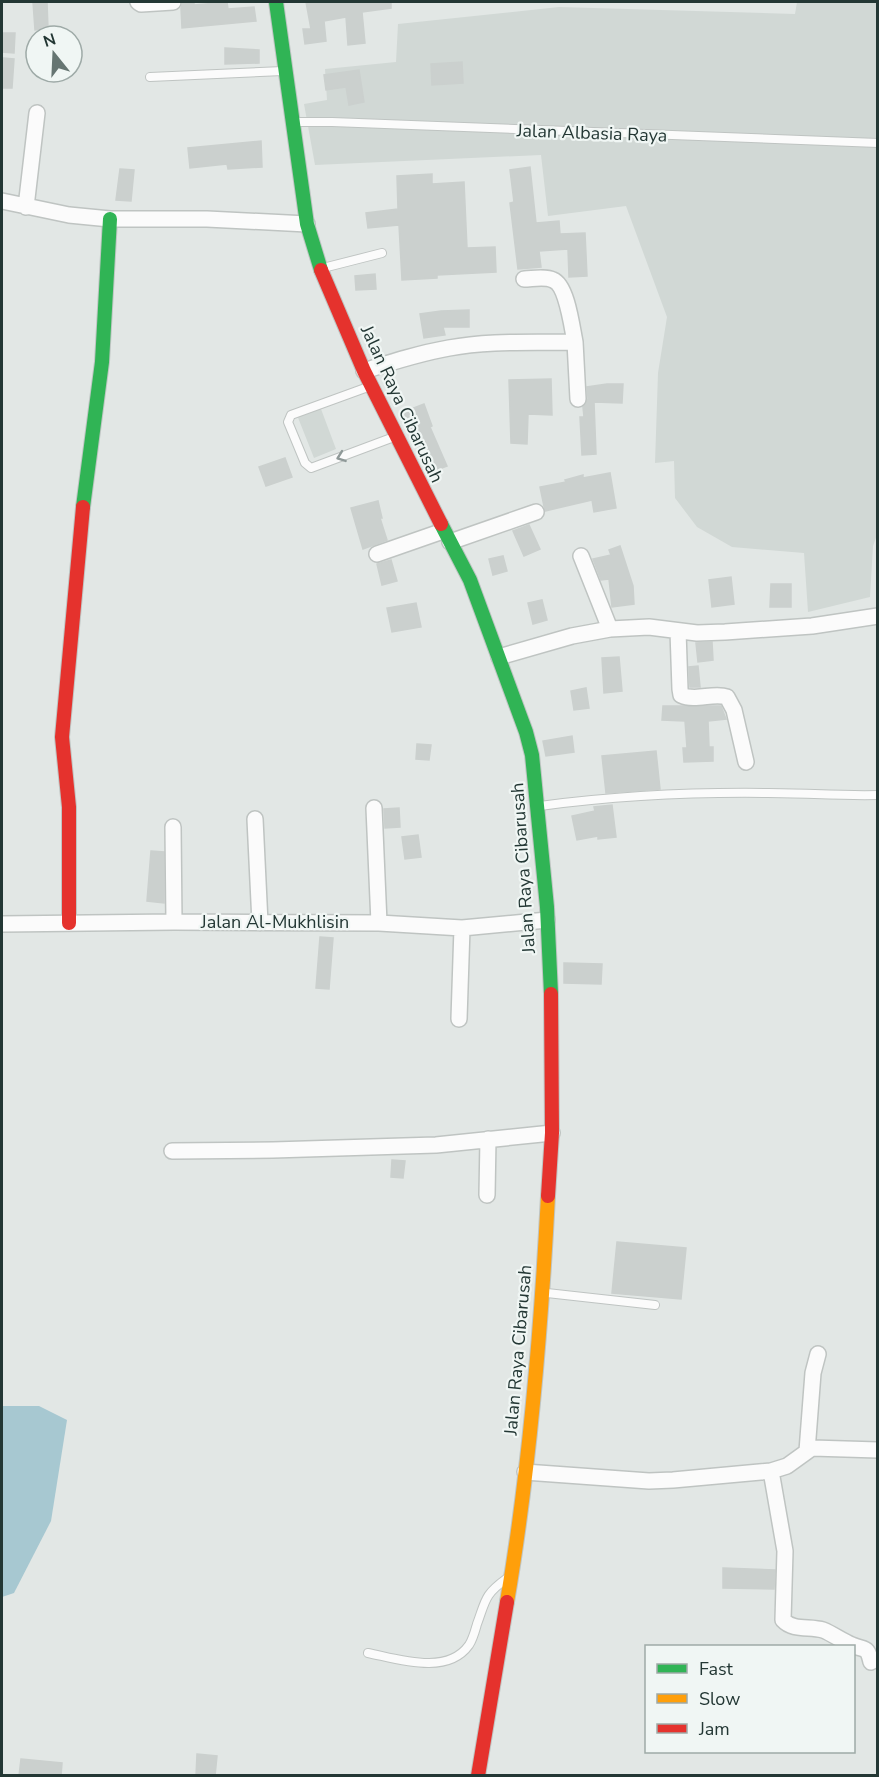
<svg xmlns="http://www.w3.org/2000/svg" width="879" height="1777" font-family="'Nunito Sans',sans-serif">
<rect width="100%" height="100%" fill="#e2e7e5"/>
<path fill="#d1d8d5" d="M797,2H877L878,532L873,546L870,597L808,612L804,553L732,547L697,527L675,498L674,461L655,463L658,373L667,317L626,206L548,216L541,155L315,165L304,104L327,100L325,69L396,62L398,24L559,7L795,14Z
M318,401L336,449L314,458L295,410Z"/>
<path fill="#a7c8d1" d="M2,1406H39L67,1420L51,1521L14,1593L2,1597Z"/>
<path fill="#cbd0ce" stroke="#cbd0ce" stroke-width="1.5" d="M33,2H47L48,29L35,30Z
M183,2H194V5L227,2L228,9L254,7L256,21L182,28L181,8Z
M306,2H391V8L362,12L365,43L348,45L346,17L324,21L326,41L305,44L303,29H311Z
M2,33H15L14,53L2,52Z
M225,48L259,50V63L225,64Z
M3,58L14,59L12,88H2Z
M462,62L463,83L432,85L431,64Z
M359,70L364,102L349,105L346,87L326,90L324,75Z
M261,141L262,167L228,169L227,164L190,168L188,148Z
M530,167L536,223L559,221L560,234L585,233L587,276L569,277L568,249L539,251L541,267L518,269L510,203L514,202L510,170Z
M120,169L134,170L131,201L116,200Z
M432,174V184L464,182L467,248L495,247L496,272L437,275V278L402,280L399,225L368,228L366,213L398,209L397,176Z
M375,274L376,289L356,290L355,276Z
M469,310V327H443L445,335L424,338L420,314L441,311Z
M551,379L552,415L528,414L527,444L511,443L509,380Z
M607,384H623L622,403L594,402L596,454L582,455L580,417H584L583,407L588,399L587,387Z
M424,404L432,426L430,427L447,466L431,472L401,413Z
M285,458L292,477L266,486L259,467Z
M610,473L616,508L594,512L592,500L545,511L540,487L566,482L565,480L583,475V478Z
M378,501L382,518H380L387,540L363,549L351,508Z
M529,525L540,549L524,556L513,531Z
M620,546L633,586L634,604L612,607L609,579L601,580L593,559L611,555L609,550Z
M503,556L507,571L493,575L489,559Z
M391,560L397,581L382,585L377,564Z
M731,577L734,604L712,607L709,580Z
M771,584H791V607H770Z
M542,600L547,620L533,624L528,603Z
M416,603L421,627L392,632L387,608Z
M712,642L713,660L698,662L696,643Z
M619,657L622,691L604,693L602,658Z
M698,666L700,687H690L689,667Z
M586,688L589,708L574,710L571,691Z
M663,706H721L726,719L708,721L709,747H713V761L684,762L683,748H687L685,721L662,720Z
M572,736L574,752L546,756L543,741Z
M417,744L431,745L429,760L416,759Z
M656,751L660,789L606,793L602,756Z
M612,805L616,837L598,839V836L577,840L572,816L595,811L594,807Z
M399,808L400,827L385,828L384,809Z
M418,835L421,857L405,859L402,837Z
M151,851L164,852V903L147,901Z
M320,937L333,938L329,989L316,988Z
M564,963L602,964L601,984L564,983Z
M392,1160L405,1161L403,1178L391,1177Z
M617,1242L686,1248L681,1299L612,1293Z
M723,1568L775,1570L774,1589L723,1588Z
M197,1754L217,1756L215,1776H196Z
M21,1759L62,1763L61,1776H19Z"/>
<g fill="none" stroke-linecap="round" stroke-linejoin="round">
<g stroke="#bfc4c2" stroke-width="10">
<path id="lane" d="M150,77L283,71
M297,122H332L878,143
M323,268L382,253
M368,387L291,415L288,422L305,463L311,468L394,437
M540,806C615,796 692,792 768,793C804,793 841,796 878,795
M547,1293L655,1305
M368,1653C398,1659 447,1676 469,1645C473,1639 475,1631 477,1624C486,1600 484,1595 506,1579"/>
</g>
<g stroke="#bfc4c2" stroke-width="18">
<path id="street" d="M138,2L141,4L173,2
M2,201L69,215L110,219H207L307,224
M26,207L37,113
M524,279C532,279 545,276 553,280C567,285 572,328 575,342
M364,371C392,362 420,353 449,348C490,340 533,343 575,342L578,399
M450,542L536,512
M377,554L443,531
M581,556L610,629
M678,631L680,689L681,695C696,702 713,692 727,697L734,710L746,762
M499,657L572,636L610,629L649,627L697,633L725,632L812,626L878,616
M374,808L379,923
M255,819L260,923
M173,827L174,922
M2,924L174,922L379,923L462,928L547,920
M459,1019L462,928
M172,1151L273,1150L436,1145L552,1133
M487,1195L488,1139
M807,1451L813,1373L818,1354
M771,1471L785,1551L783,1620C793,1631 810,1626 823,1630C833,1634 842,1641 852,1645C865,1651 867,1645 871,1662
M525,1472L649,1481L673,1480L771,1471L787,1466L812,1448L878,1450"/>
</g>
<g stroke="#bfc5c3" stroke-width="16">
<path id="fast" d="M276,2L307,224L321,270
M83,507L102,362L110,219
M441,524L470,580L526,732L532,755L547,907L551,994"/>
</g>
<g stroke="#bfc5c3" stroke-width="16">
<path id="slow" d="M507,1602C530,1468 541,1332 548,1196"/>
</g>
<g stroke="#bfc5c3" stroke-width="16">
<path id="jam" d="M321,270L364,371L441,524
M69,923V807L62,737L83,507
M548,1196L552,1133L551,994
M478,1776L507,1602"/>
</g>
<use href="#lane" stroke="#fbfbfb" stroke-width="8"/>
<use href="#street" stroke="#fbfbfb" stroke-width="15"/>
<use href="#fast" stroke="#30b455" stroke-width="14"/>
<use href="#slow" stroke="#ff9f0a" stroke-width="14"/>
<use href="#jam" stroke="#e5322d" stroke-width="14"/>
</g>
<defs><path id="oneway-chevron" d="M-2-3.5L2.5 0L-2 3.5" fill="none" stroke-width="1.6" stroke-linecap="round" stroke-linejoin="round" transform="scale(1.5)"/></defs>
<use stroke="#8f9998" href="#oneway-chevron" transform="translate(341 457) rotate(160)"/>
<g text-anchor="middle" stroke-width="4.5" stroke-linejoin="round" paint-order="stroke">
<g font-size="18" fill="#233734" stroke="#f0f6f4">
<text transform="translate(592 133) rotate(2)" y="6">Jalan Albasia Raya</text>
<text transform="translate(402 404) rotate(65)" y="6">Jalan Raya Cibarusah</text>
<text transform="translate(523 868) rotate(-94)" y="6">Jalan Raya Cibarusah</text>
<text x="275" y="928">Jalan Al-Mukhlisin</text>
<text transform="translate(518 1350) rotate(-85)" y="6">Jalan Raya Cibarusah</text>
</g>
</g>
<rect width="879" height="1777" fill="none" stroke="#233734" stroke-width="6"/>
<rect x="645" y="1645" width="210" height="108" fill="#f0f6f4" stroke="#9eaaa7" stroke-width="1.5"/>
<rect x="657" y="1664" width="30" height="9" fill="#30b455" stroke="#9eaaa7" stroke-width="1.5"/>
<text x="699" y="1675" font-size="18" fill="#233734">Fast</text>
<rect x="657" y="1694" width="30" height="9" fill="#ff9f0a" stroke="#9eaaa7" stroke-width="1.5"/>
<text x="699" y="1705" font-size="18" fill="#233734">Slow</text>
<rect x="657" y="1724" width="30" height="9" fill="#e5322d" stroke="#9eaaa7" stroke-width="1.5"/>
<text x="699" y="1735" font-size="18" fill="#233734">Jam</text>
<g transform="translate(54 54) rotate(342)"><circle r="28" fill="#f0f6f4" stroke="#9eaaa7" stroke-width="1.5"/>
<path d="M0-4.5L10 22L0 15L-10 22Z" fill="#667572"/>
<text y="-9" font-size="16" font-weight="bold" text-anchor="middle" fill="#233734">N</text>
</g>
</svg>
